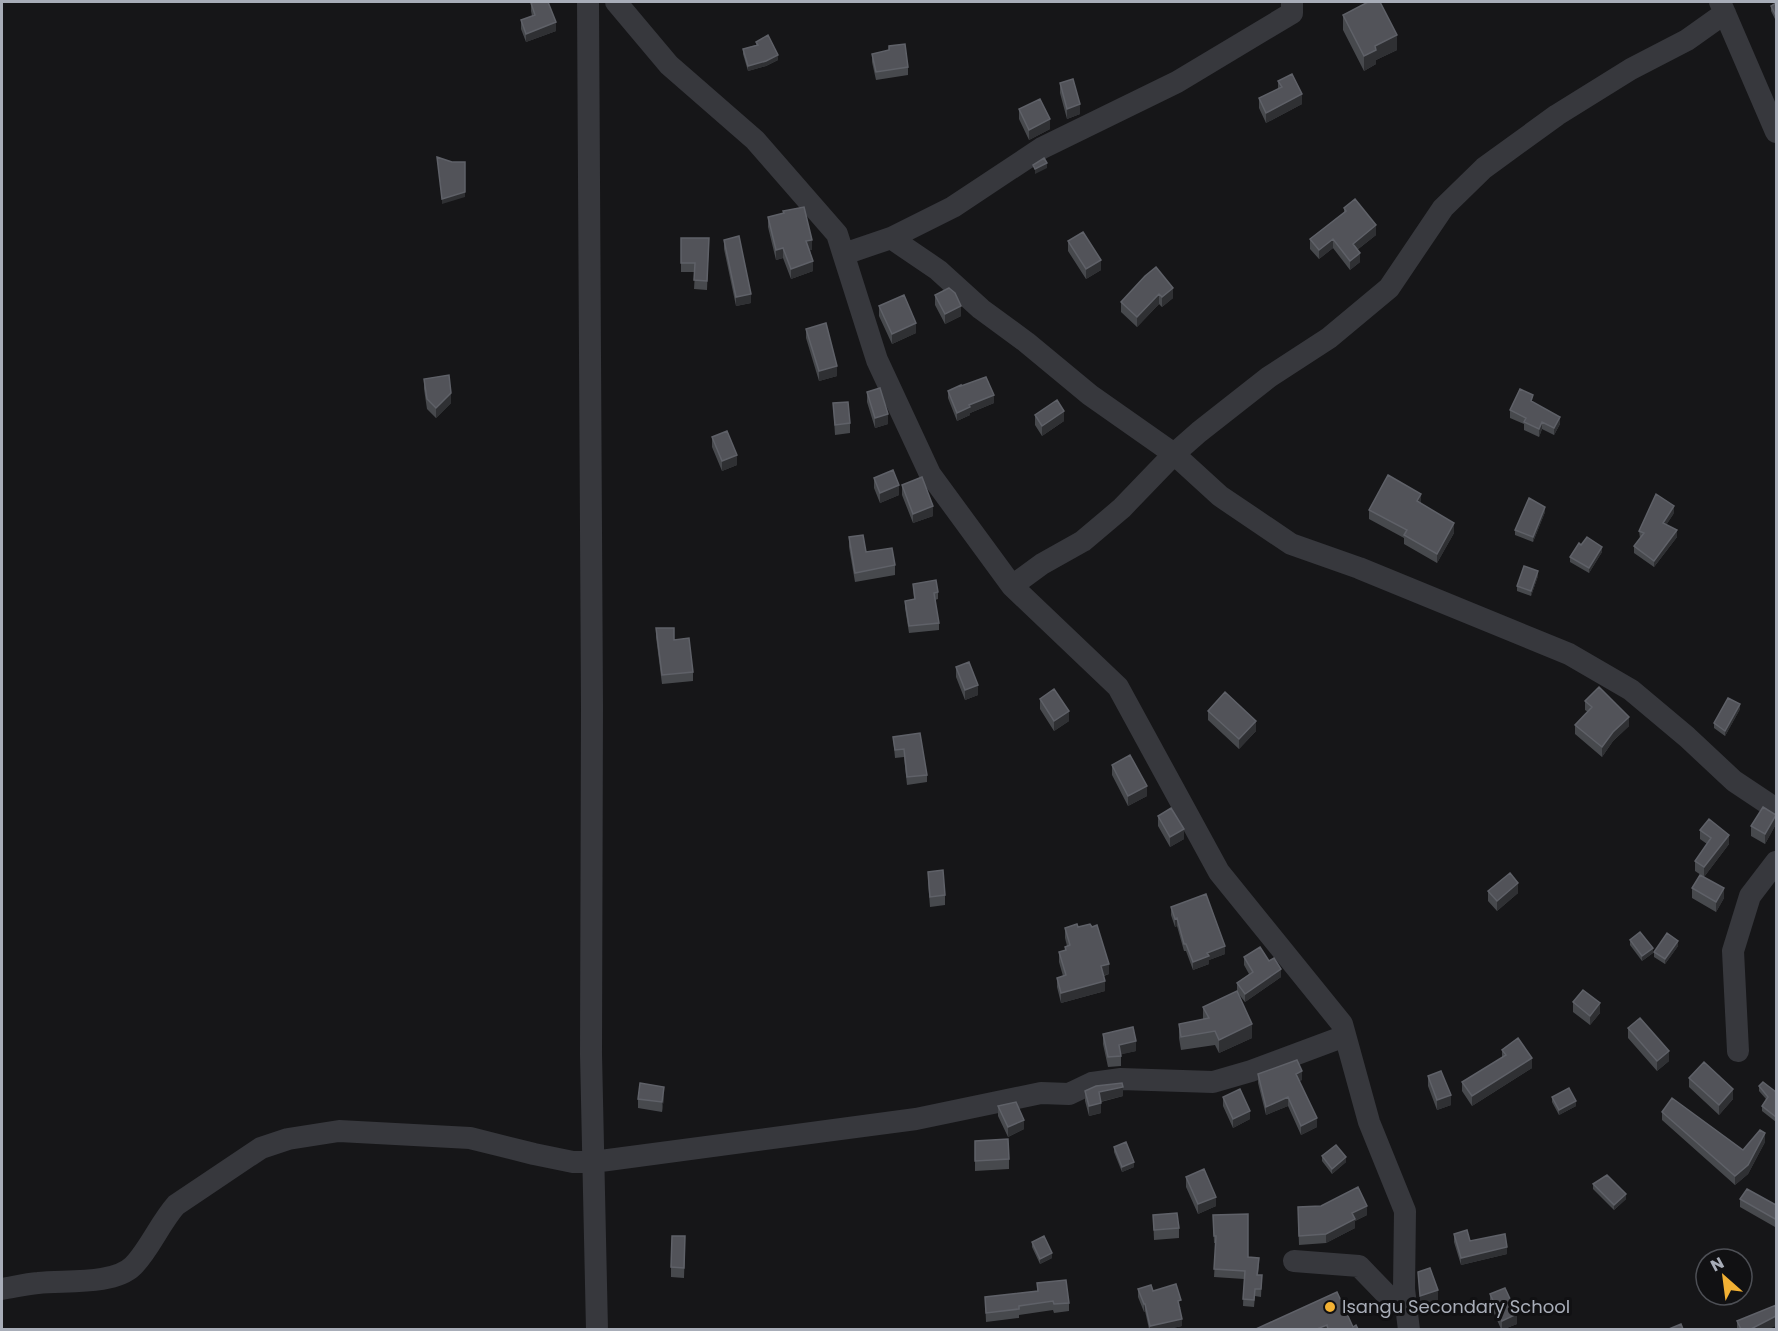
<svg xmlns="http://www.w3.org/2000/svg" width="1778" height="1331" font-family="Poppins,sans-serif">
<rect width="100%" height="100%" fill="#161618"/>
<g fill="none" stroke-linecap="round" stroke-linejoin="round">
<path stroke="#37383d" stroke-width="22" d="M588,2L592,707L591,1054L597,1330
M616,2L669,65L755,140L837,234L877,360L930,474L1012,586L1118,687L1219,872L1342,1024L1369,1122L1405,1211L1404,1289L1409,1330
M1720,2L1776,132
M891,238L938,270L981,309L1026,342L1090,395L1174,454L1220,496L1291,544L1359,568L1569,654L1631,690L1687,737L1734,781L1776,809
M844,254L891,238L953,207L1042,148L1177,82L1292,13V2
M1012,586L1042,564L1083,541L1122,508L1174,454L1199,432L1269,377L1329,338L1389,288L1443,208L1484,168L1557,115L1631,69L1687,40L1725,13
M1738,1051L1733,951L1750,896L1776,862
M1294,1261L1359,1266L1387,1295L1407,1311
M2,1289C14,1287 26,1284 38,1283C65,1280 114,1285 133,1266C149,1250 160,1223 176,1205L261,1148L288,1139L339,1131L470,1138L534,1154L573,1162H593L916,1119L1041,1093L1069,1094L1092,1083L1121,1079L1213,1082L1251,1071L1345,1036"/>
</g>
<path fill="#47494d" d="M531,3L556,31L526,42L521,29V20L532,16L531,11Z
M1776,3V21L1771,11V6Z
M1343,15L1397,50L1376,60V64L1364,71L1343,30Z
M756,42L778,60L766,66L748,71L743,54V49L756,45Z
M889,46L908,67V75L876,80L872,62V54L889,50Z
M1278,81L1302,104L1266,123L1259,108V98L1278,89Z
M1060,83L1080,114L1067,119L1060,93Z
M1019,109L1050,129L1029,140L1019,119Z
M1344,208L1376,235L1357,250L1360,262L1350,270L1333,248L1319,259L1310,249V239L1344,213Z
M768,217L812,250H810L813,271L791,279L783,258L776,260L768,227Z
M681,238H709L707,290L694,289L695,272H681Z
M724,240L751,303L736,306L724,249Z
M1068,241L1101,270L1086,279L1068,251Z
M1156,267L1173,298L1162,307L1159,304L1137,327L1121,312V302Z
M935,295L961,316L945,324L935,305Z
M879,306L916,333L892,344L879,316Z
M806,329L837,376L819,381L806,338Z
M424,379L451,403L436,418L427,409L424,389Z
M961,386L994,403L970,413V415L957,421L948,398V391Z
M867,392L888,424L875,428L867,402Z
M1533,402L1560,424L1554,435L1542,429L1539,437L1524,430V424L1510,418V410Z
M833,403L850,423V433L835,435Z
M1035,415L1064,421L1042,436L1035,425Z
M712,437L737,465L722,471L712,447Z
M874,478L899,495L880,503L874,488Z
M902,485L933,516L913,523L902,495Z
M1421,503V504L1454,533L1437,563L1404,544V538L1369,519V510Z
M1545,512L1533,542L1515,535V530Z
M1674,513L1666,525L1677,537L1654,567L1634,553V546L1640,538L1639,531Z
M849,537L866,552L895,565V575L855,582L849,547Z
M1581,545L1602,552L1589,573L1570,562V557Z
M1538,576L1531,596L1517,591V586Z
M913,584L938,592V599L935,600L939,623V630L909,633L905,608V601L914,599Z
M656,628L674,640L693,672V681L662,684L656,637Z
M956,667L978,695L965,700L956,677Z
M1040,699L1069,721L1054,731L1040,709Z
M1585,701L1629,726L1613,741L1602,757L1575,734V725L1588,712L1585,710Z
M1740,709L1725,736L1714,728V723Z
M1208,711L1256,731L1239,749L1208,720Z
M893,737L927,775V782L907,785L904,757L895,758Z
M1112,765L1147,796L1128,806L1112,775Z
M1158,816L1184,839L1170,847L1158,826Z
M1776,824L1765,844L1751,836V826Z
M1700,830L1729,844L1704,877L1695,871V861L1707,844L1700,839Z
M928,872L945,895V905L930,907L928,882Z
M1692,888L1724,898L1716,912L1692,898Z
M1488,891L1518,893L1497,911L1488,901Z
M1171,907L1225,954L1209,960V964L1193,970L1186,951H1184L1177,926L1175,927L1171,915Z
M1078,927L1109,974L1104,976L1105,991L1061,1003L1057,987V978L1063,976L1059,962V952L1065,951V947L1067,946L1065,938V928Z
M1630,940L1653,953L1642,961L1630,945Z
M1678,946L1665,964L1654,957V952Z
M1244,957L1269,961L1281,977L1245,1002L1237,992L1252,1038L1219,1053L1215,1045L1181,1050L1179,1038V1024L1203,1019V1007L1237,991V983L1249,974L1244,965Z
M1573,1002L1600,1013L1590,1025L1573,1012Z
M1628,1028L1669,1061L1657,1071L1628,1038Z
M1103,1034L1136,1051L1121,1054V1066L1108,1067L1103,1044Z
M1502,1050L1532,1068L1472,1106L1462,1091V1082L1502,1058Z
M1258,1074L1302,1080L1299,1081L1317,1127L1301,1135L1288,1106L1266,1115L1258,1083Z
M1428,1076L1451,1105L1437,1110L1428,1086Z
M1689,1078L1733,1099L1719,1115L1689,1087Z
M1759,1086L1776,1092V1122L1762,1111V1106L1766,1099L1759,1091Z
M1085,1091L1123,1096L1101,1102V1113L1089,1116L1085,1101Z
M664,1097L662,1112L638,1108V1099Z
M1223,1097L1250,1119L1233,1128L1223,1106Z
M1552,1097L1576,1106L1559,1115L1552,1102Z
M998,1106L1024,1129L1008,1137L998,1116Z
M1662,1112L1743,1150L1765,1142L1748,1174L1735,1185L1662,1120Z
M975,1141L1009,1159V1169L975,1171Z
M1114,1147L1134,1167L1122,1172L1114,1152Z
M1322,1156L1346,1162L1332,1174L1322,1161Z
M1186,1177L1216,1206L1198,1214L1186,1187Z
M1593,1184L1626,1199L1614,1210L1593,1189Z
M1740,1199L1776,1205L1775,1227L1740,1207Z
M1153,1215L1179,1228V1238L1154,1240Z
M1213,1215L1248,1257L1259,1265L1258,1275H1262L1261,1297L1255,1296L1254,1307L1243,1306L1244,1279L1214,1277L1216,1243H1214Z
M1367,1215L1355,1221V1228L1326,1243L1299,1245L1298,1216Z
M1454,1234L1470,1241L1507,1254L1461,1265L1454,1242Z
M1032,1242L1052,1258L1040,1264L1032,1247Z
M685,1246L684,1278L671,1277V1267Z
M1037,1283L1069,1303V1311L1054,1313L1053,1310L1019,1315V1318L986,1322L985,1297L1037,1291Z
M1138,1289L1153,1291L1181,1308H1180L1182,1326L1168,1329H1149L1145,1311L1144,1312L1138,1297Z
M1490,1294L1517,1324L1504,1329H1501L1490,1304Z
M1737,1321L1769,1329H1737Z"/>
<path fill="#2f3033" d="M556,22V31L526,42V34Z
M1397,35V50L1376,60V64L1364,71V56L1375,46Z
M778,55V60L766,66L748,71V66Z
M1302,94V104L1266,123V113Z
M1080,104V114L1067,119V109Z
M1050,119V129L1029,140V130Z
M1047,163V168L1035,174V169Z
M465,192V197L442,204V199Z
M1376,225V235L1353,253V244Z
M1333,239V248L1319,259V250Z
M812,240V250L806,251V241Z
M783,248V258L776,260V250Z
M1360,253V262L1350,270V261Z
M1101,260V270L1086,279V269Z
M813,261V271L791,279V269Z
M1173,288V298L1162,307V297Z
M751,294V303L736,306V297Z
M1159,294V304L1137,327V317Z
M961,306V316L945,324V314Z
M916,323V333L892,344V334Z
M837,366V376L819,381V371Z
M451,393V403L436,418V408Z
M994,395V403L970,413V415L957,421V413L969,405Z
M1064,411V421L1042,436V426Z
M888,414V424L875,428V418Z
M1560,417V424L1554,435V428Z
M1542,422V429L1539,437V429Z
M737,455V465L722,471V461Z
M899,485V495L880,503V493Z
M1421,494V503L1417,511V501Z
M933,506V516L913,523V514Z
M1674,506V513L1663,530V523Z
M1545,507V512L1533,542V537Z
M1454,523V533L1437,563V554Z
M1677,530V537L1654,567V561Z
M1602,547V552L1589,573V568Z
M1538,571V576L1531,596V591Z
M978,685V695L965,700V690Z
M1740,704V709L1725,736V731Z
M1069,711V721L1054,731V721Z
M1629,717V726L1613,741L1602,757V747L1613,732Z
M1256,721V731L1239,749V739Z
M1147,786V796L1128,806V796Z
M1776,815V824L1765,844V834Z
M1184,829V839L1170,847V837Z
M1729,835V844L1704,877V867Z
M1518,883V893L1497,911V901Z
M1724,888V898L1716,912V902Z
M1177,918V926L1175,927V919Z
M1678,941V946L1665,964V959Z
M1225,946V954L1209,960V964L1193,970V962L1207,953Z
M1653,948V953L1642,961V956Z
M1109,964V974L1101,976V966Z
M1281,969V977L1245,1002V994Z
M1105,981V991L1061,1003V993Z
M1600,1003V1013L1590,1025V1016Z
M1252,1024V1038L1219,1053V1040Z
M1136,1041V1051L1119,1055V1045Z
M1669,1051V1061L1657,1071V1061Z
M1532,1058V1068L1472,1106V1096Z
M1302,1071V1080L1296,1082V1074Z
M664,1087V1097L662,1112V1102Z
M1123,1087V1096L1099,1102V1092Z
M1733,1089V1099L1719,1115V1105Z
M1451,1095V1105L1437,1110V1100Z
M1288,1097V1106L1266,1115V1107Z
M1576,1101V1106L1559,1115V1110Z
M1101,1103V1113L1089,1116V1106Z
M1250,1111V1119L1233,1128V1119Z
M1317,1118V1127L1301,1135V1126Z
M1024,1120V1129L1008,1137V1127Z
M1765,1133V1142L1748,1174L1735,1185V1176Z
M1346,1157V1162L1332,1174V1169Z
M1134,1162V1167L1122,1172V1167Z
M1626,1194V1199L1614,1210V1205Z
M1216,1197V1206L1198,1214V1204Z
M1367,1206V1215L1355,1221V1228L1326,1243V1234L1352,1213Z
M1507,1247V1254L1461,1265V1258Z
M1052,1253V1258L1040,1264V1259Z
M1438,1290V1300L1420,1306V1296Z
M1144,1304H1145V1311L1144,1312Z
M1517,1314V1324L1504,1329H1502V1321Z
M1776,1316V1326L1769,1329H1751Z
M1182,1319V1326L1168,1329H1150V1326Z
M1327,1325V1329H1317Z"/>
<path fill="#525359" stroke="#5f6168" stroke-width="1.5" d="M534,2H548L556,22L526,34L521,20L535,15L531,3Z
M1368,2H1380L1397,35L1375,46L1376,50L1364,56L1343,15Z
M1776,3V16L1771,6Z
M768,35L778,55L766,61L748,66L743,49L758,45L756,42Z
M905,44L908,67L876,72L872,54L889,50V46Z
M1292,74L1302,94L1266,113L1259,98L1282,87L1278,81Z
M1073,79L1080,104L1067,109L1060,83Z
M1040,99L1050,119L1029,130L1019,109Z
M437,157L452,162H465V192L442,199Z
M1044,158L1047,163L1035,169L1033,165Z
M1355,199L1376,225L1353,244L1360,253L1350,261L1333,239L1319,250L1310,239L1346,211L1344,208Z
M804,207L812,240L806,241L813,261L791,269L783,248L776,250L768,217L784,213L783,211Z
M1083,232L1101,260L1086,269L1068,241Z
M739,236L751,294L736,297L724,240Z
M681,238H709L707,281L694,280L695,263H681Z
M1156,267L1173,288L1162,297L1159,294L1137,317L1121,302L1145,276Z
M949,288L955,293L961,306L945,314L935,295Z
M904,295L916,323L892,334L879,306Z
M826,323L837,366L819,371L806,329Z
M449,375L451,393L436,408L427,399L424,379Z
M986,377L994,395L969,405L970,407L957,413L948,391L961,385V386Z
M880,388L888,414L875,418L867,392Z
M1520,389L1533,395L1531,401L1560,417L1554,428L1542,422L1539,429L1524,422L1526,418L1510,410Z
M1057,400L1064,411L1042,426L1035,415Z
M848,402L850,423L835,425L833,403Z
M727,431L737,455L722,461L712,437Z
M893,470L899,485L880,493L874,478Z
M1388,475L1421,494L1417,501L1454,523L1437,554L1404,535L1407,530L1369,510Z
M922,477L933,506L913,514L902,485Z
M1656,494L1674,506L1663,523L1677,530L1654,561L1634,546L1644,533L1639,531Z
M1529,498L1545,507L1533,537L1515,530Z
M863,535L866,552L892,548L895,565L855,573L849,537Z
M1587,537L1602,547L1589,568L1570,557L1579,543L1581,545Z
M1524,566L1538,571L1531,591L1517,586Z
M936,580L938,592L934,593L939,623L909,626L905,601L915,599L913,584Z
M656,628H674V640L689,638L693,672L662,675Z
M969,662L978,685L965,690L956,667Z
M1599,687L1629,717L1613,732L1602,747L1575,725L1592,707L1585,701Z
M1054,689L1069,711L1054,721L1040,699Z
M1225,692L1256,721L1239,739L1208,711Z
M1728,698L1740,704L1725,731L1714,723Z
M920,733L927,775L907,777L904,749L895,750L893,737Z
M1130,755L1147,786L1128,796L1112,765Z
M1763,807L1776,815L1765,834L1751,826Z
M1171,808L1184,829L1170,837L1158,816Z
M1709,819L1729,835L1704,867L1695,861L1711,838L1700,830Z
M943,870L945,895L930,897L928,872Z
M1510,873L1518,883L1497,901L1488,891Z
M1700,875L1724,888L1716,902L1692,888Z
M1206,894L1225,946L1207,953L1209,956L1193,962L1186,944H1184L1177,918L1175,919L1171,907Z
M1077,924L1078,927L1090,924L1092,927L1097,925L1109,964L1101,966L1105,981L1061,993L1057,978L1066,975L1059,952L1066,950L1065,947L1070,945L1065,928Z
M1640,932L1653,948L1642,956L1630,940Z
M1667,933L1678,941L1665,959L1654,952Z
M1260,947L1269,961L1274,958L1281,969L1245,994L1237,983L1253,972L1244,957Z
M1583,990L1600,1003L1590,1016L1573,1002Z
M1237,991L1252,1024L1219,1040L1215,1031L1181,1037L1179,1024L1209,1018L1203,1007Z
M1640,1018L1669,1051L1657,1061L1628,1028Z
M1133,1027L1136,1041L1119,1045L1121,1056L1108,1057L1103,1034Z
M1518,1038L1532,1058L1472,1096L1462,1082L1506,1055L1502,1050Z
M1297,1060L1302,1071L1296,1074L1317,1118L1301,1126L1288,1097L1266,1107L1258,1074Z
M1704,1062L1733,1089L1719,1105L1689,1078Z
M1441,1071L1451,1095L1437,1100L1428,1076Z
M1763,1082L1776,1092V1117L1762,1106L1768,1097L1759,1086Z
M640,1083L664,1087L662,1102L638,1099Z
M1122,1083L1123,1087L1099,1092L1101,1103L1089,1106L1085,1091L1096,1086Z
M1569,1088L1576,1101L1559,1110L1552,1097Z
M1240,1089L1250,1111L1233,1119L1223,1097Z
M1672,1098L1743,1150L1760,1130L1765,1133L1748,1165L1735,1176L1662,1112Z
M1016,1102L1024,1120L1008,1127L998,1106Z
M1008,1139L1009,1159L975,1161V1141Z
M1126,1142L1134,1162L1122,1167L1114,1147Z
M1336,1145L1346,1157L1332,1169L1322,1156Z
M1204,1169L1216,1197L1198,1204L1186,1177Z
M1607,1175L1626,1194L1614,1205L1593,1184Z
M1358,1187L1367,1206L1352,1213L1355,1219L1326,1234L1299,1236L1298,1207L1321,1206Z
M1747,1189L1776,1205V1217L1775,1219L1740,1199Z
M1177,1213L1179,1228L1154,1230L1153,1215Z
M1248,1214V1257L1259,1258L1257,1275H1262L1261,1289H1255L1254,1300L1243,1299L1245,1271L1214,1269L1216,1236H1214L1213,1215Z
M1467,1230L1470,1241L1505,1234L1507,1247L1461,1258L1454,1234Z
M672,1236H685L684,1268L671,1267Z
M1044,1236L1052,1253L1040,1259L1032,1242Z
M1430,1268L1438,1290L1420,1296L1418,1272Z
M1066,1280L1069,1303L1054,1304L1053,1301L1019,1306V1309L986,1313L985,1297L1038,1291L1037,1283Z
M1176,1284L1181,1300L1178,1301L1182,1319L1150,1326L1145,1304H1144L1138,1289L1151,1285L1153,1291Z
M1505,1288L1517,1314L1502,1321L1490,1294Z
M1337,1292L1353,1327L1356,1325L1358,1329H1328L1327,1325L1317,1329H1256Z
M1776,1305V1316L1751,1329H1741L1737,1321Z
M1681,1324L1683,1329H1669Z"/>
<circle fill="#f2b134" stroke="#111113" stroke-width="2" cx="1330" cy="1307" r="6"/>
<g text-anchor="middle" stroke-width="6" stroke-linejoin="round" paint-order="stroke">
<g font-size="18" fill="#a8adb8" stroke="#111113" text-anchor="start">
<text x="1342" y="1313">Isangu Secondary School</text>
</g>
</g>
<rect width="1778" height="1331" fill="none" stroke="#a8adb8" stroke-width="6"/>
<g transform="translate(1724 1277) rotate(332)"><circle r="28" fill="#111113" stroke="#4d4f55" stroke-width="1.5"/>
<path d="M0-4.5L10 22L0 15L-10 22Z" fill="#f2b134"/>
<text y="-9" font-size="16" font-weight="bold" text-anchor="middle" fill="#a8adb8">N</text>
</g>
</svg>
